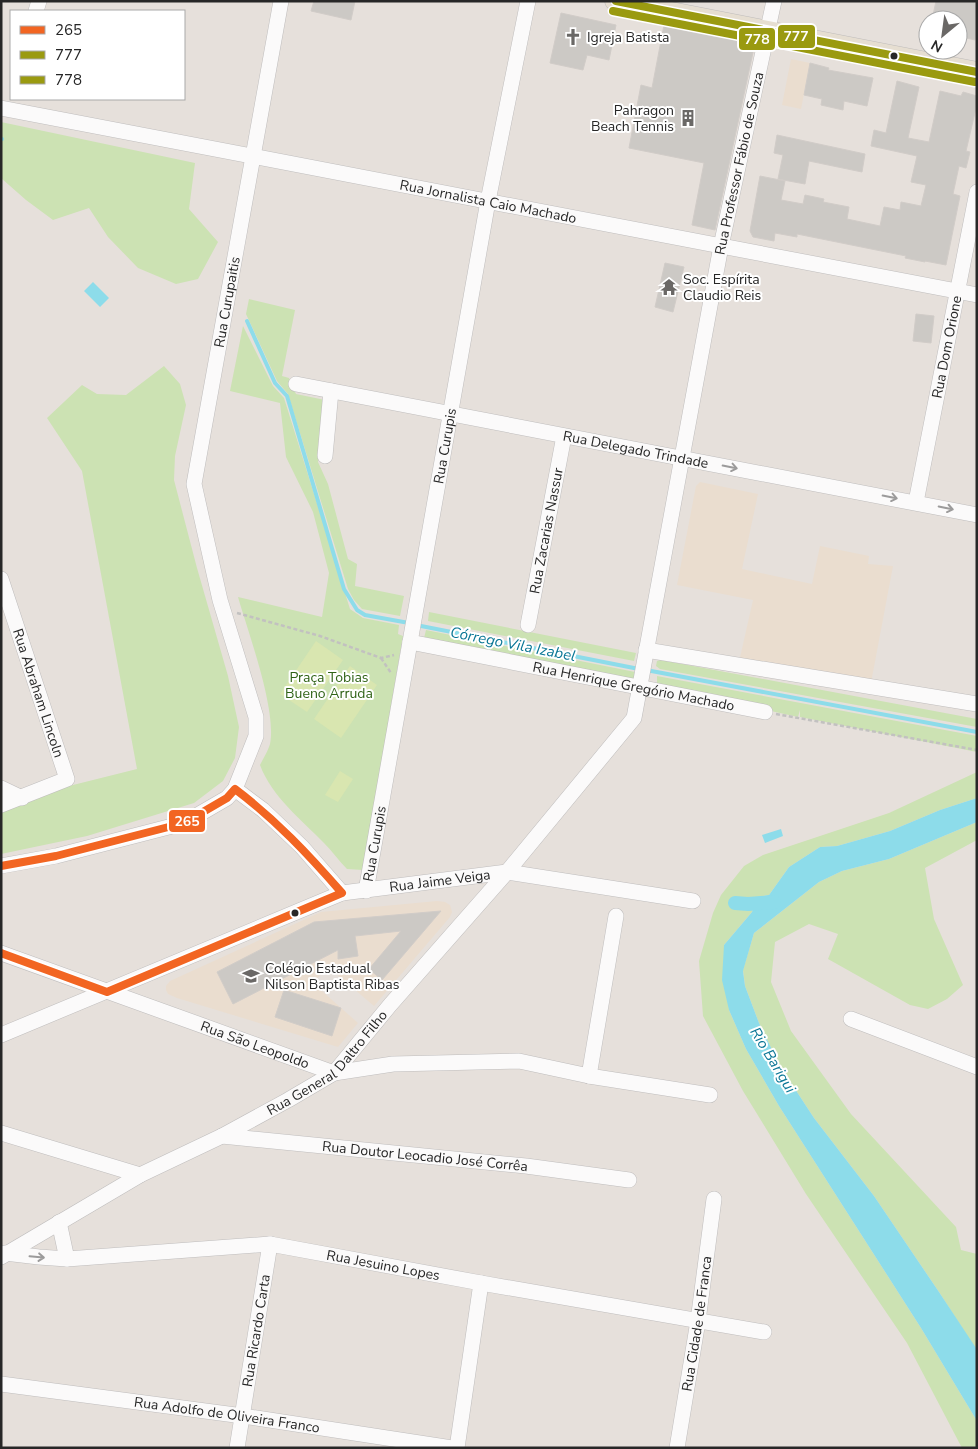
<svg xmlns="http://www.w3.org/2000/svg" width="978" height="1449" font-family="'Nunito Sans',sans-serif">
<rect width="100%" height="100%" fill="#e6e0db"/>
<path fill="#eaddcf" d="M791,59L810,63L801,109L782,105Z
M700,482L758,494L742,569L812,584L820,546L869,556L868,564L893,566L870,688L739,662L753,600L677,585L696,486Z
M437,901L445,902L450,905L452,912L450,917L374,1006L328,967L313,983L358,1023L338,1047L177,998L168,994L166,990V986L170,981L321,912Z"/>
<path fill="#cce2b3" d="M1,122L195,163L189,209L218,242L198,279L176,284L138,268L108,237L89,208L53,220L26,200L1,178Z
M249,299L295,310L282,376L289,378L296,394L325,400L318,462L328,484L348,559L357,564L355,586L404,596L400,616L362,609L354,600L348,589L288,394L277,381L246,314Z
M243,326L273,386L284,398L350,609L363,618L399,625L398,634L403,636L363,870L347,869C339,861 332,851 324,843C301,819 272,797 260,765C263,759 268,751 270,744C277,710 248,632 238,597L322,617L329,573L313,512L286,457L280,403L230,391Z
M164,366L180,384L186,405L175,456L174,480L197,568L228,676L239,727L235,758L223,781L194,803L87,836L1,854V810L69,786L137,769L82,471L47,418L82,385L97,394L126,395Z
M429,612L636,653L634,661L428,621Z
M426,630L635,672L634,680L424,638Z
M661,660L977,719V727L660,669L656,666L657,661Z
M657,676L977,736V752L800,717V710L798,717L657,686Z
M977,772V798L940,810L890,831L837,846L820,847L789,867L769,895L758,897L752,912L724,945L729,1010L746,1049L779,1106L921,1328L977,1421V1448H962L907,1343L806,1194L743,1091L703,1016L699,961L713,913L721,895L744,866L763,855L889,813Z
M977,822V840L925,868L934,919L963,985L947,999L928,1009L910,1005L828,959L838,934L809,924L775,942L771,982L791,1031L851,1114L956,1227L961,1250L977,1254V1351L939,1292L874,1196L814,1118L780,1066L759,1023L745,986L743,970L754,933L819,882L842,871L889,859Z"/>
<path fill="#d9e6b0" d="M316,641L343,660L307,712L280,694Z
M350,666L377,685L341,738L314,719Z
M340,771L353,779L338,802L325,795Z"/>
<path fill="#8ddcea" d="M93,282L109,298L100,307L84,291Z
M977,798V822L889,859L842,871L819,882L754,933L743,971L745,986L759,1023L780,1066L814,1118L874,1196L939,1292L976,1348L977,1421L921,1328L779,1106L746,1049L729,1010L722,980L724,945L752,912L758,897L769,895L789,867L820,847L837,846L890,831L940,810Z
M781,829L783,836L765,843L762,835Z"/>
<g fill="none" stroke-linecap="round" stroke-linejoin="round">
<path stroke="#8ddcea" stroke-width="4" d="M1,139H2
M247,321L275,383L287,396L344,589L357,610L365,615L409,623
M416,625L639,669
M646,670L977,732"/>
<path stroke="#8ddcea" stroke-width="14" d="M735,903L748,904L774,902"/>
</g>
<path fill="#ccc9c5" stroke="#d1ccc8" d="M314,1H355L351,20L311,11Z
M936,1H977V32L975,40L958,36V20H932Z
M561,13L616,25L609,60L587,55L583,70L550,63Z
M664,25L755,43L715,230L692,225L704,163L629,148L641,85L652,88Z
M810,63L829,68L828,70L873,78L867,106L844,101L843,110L821,105L822,99L804,95Z
M897,81L919,87L908,138L929,142L940,91L961,96L963,92L977,96V104L966,151L970,152L966,168L959,166L953,194L960,196L946,265L925,261V262L905,258L906,256L797,234V237L775,233L774,241L753,237L750,231L760,176L785,181L781,200L803,204L805,195L824,199L823,202L849,207L847,219L880,226L884,207L900,210L901,202L921,206L926,185L911,182L917,156L871,146L874,130L886,133Z
M777,135L865,154L862,172L809,161L805,184L778,179L783,155L774,153Z
M665,263L684,267L673,312L655,307Z
M916,314L934,316L931,343L913,341Z
M441,911L382,980L369,969L401,931L355,936L358,956L338,959V950L233,1004L217,972L314,922Z
M284,990L341,1008L332,1036L275,1017Z"/>
<g fill="none" stroke-linecap="round" stroke-linejoin="round">
<g stroke="#bfbdbd" stroke-width="16">
<g id="minor">
<path d="M36,11L39,1"/>
<path id="s1" d="M1,108L977,295"/>
<path id="s2" d="M296,384L977,515"/>
<path d="M325,456L331,391"/>
<path id="s3" d="M916,502L977,192"/>
<path id="s4" d="M1,579L67,779L1,805"/>
<path id="s5" d="M528,625L564,436"/>
<path id="s6" d="M410,642L765,712"/>
<path d="M646,650L977,704"/>
<path d="M1,788L22,798"/>
<path d="M235,789L263,810L302,847L342,893"/>
<path id="s7" d="M1,866L56,856L184,823L227,798L235,789L256,736V717L220,600L194,484L281,1"/>
<path id="s8" d="M366,891L488,201L528,1"/>
<path id="s9" d="M1,953L334,1073L393,1064L519,1061L589,1076L710,1095"/>
<path d="M851,1019L977,1067"/>
<path id="s10" d="M1,1035L342,893L507,872L693,901"/>
<path d="M589,1076L616,916"/>
<path d="M1,1133L140,1175"/>
<path id="s11" d="M222,1136L526,1166L629,1180"/>
<path d="M59,1222L67,1259"/>
<path id="s12" d="M5,1253L39,1257L67,1259L270,1244L481,1283L764,1332"/>
<path id="s13" d="M1,1257L140,1175L222,1136L288,1100L334,1073L390,1005L507,872L634,718L721,246L774,1"/>
<path id="s14" d="M1,1384L243,1416L452,1448"/>
<path id="s15" d="M237,1448L270,1244"/>
<path d="M457,1448L481,1283"/>
<path id="s16" d="M677,1448L698,1321L714,1199"/>
</g>
</g>
<g stroke="#bfbcbb" stroke-width="21">
<path id="major" d="M615,1L977,72"/>
</g>
<path stroke="#c2c1c0" stroke-width="2.5" stroke-dasharray="4 2.5" stroke-linecap="butt" d="M237,613L320,636L381,658L394,655
M381,658L391,673
M776,714L977,750"/>
<use href="#minor" stroke="#fbfafa" stroke-width="15"/>
<use href="#major" stroke="#e6ded1" stroke-width="20"/>
<g stroke="#fff" stroke-width="11">
<path id="bus-1" d="M1,866L56,856L184,823L227,798L235,789C276,820 308,854 342,893L107,992L1,953"/>
</g>
<g stroke="#fff" stroke-width="11">
<path id="bus-2" d="M616,1L977,72"/>
</g>
<g stroke="#fff" stroke-width="11">
<path id="bus-3" d="M613,11L975,82"/>
</g>
<use href="#bus-1" stroke="#f26522" stroke-width="8"/>
<use href="#bus-2" stroke="#9a9a10" stroke-width="8"/>
<use href="#bus-3" stroke="#9a9a10" stroke-width="8"/>
</g>
<defs><path id="oneway-shaft" d="M-6 0H5M1.5-3L5.5 0L1.5 3" fill="none" stroke-width="1.6" stroke-linecap="round" stroke-linejoin="round" transform="scale(1.25)"/></defs>
<g stroke="#9c9b9b">
<use href="#oneway-shaft" transform="translate(730 467) rotate(11)"/>
<use href="#oneway-shaft" transform="translate(890 497) rotate(11)"/>
<use href="#oneway-shaft" transform="translate(946 508) rotate(12)"/>
<use href="#oneway-shaft" transform="translate(37 1257) rotate(5)"/>
</g>
<defs>
<g id="church-bare" transform="scale(1.35)"><path d="M-1.2-6h2.4v3.5h3.3v2.4h-3.3V6h-2.4V-.1h-3.3v-2.4h3.3Z" fill="#6a6866" stroke="#fff" stroke-width="2.5" paint-order="stroke"/></g>
<g id="building-bare" transform="scale(1.35)"><path d="M-4-6H4V6H1V3H-1V6H-4ZM-2.5-4.3h1.7v1.8h-1.7ZM.8-4.3h1.7v1.8H.8ZM-2.5-1h1.7V.8h-1.7ZM.8-1h1.7V.8H.8Z" fill="#6a6866" stroke="#fff" stroke-width="2.5" paint-order="stroke"/></g>
<g id="temple-bare" transform="scale(1.35)"><path d="M0-6L5-2H3V0L6.5 2.5H4V6H1.5V3h-3V6H-4V2.5H-6.5L-3 0V-2H-5Z" fill="#6a6866" stroke="#fff" stroke-width="2.5" paint-order="stroke"/></g>
<g id="school-bare" transform="scale(1.35)"><path d="M0-5L7-2L0 1L-7-2ZM-4 1L0 2.5L4 1V4Q0 6-4 4Z" fill="#6a6866" stroke="#fff" stroke-width="2.5" paint-order="stroke"/></g>
</defs>
<g fill-rule="evenodd">
<use href="#church-bare" x="573" y="37"/>
<use href="#building-bare" x="688" y="118"/>
<use href="#temple-bare" x="669" y="287"/>
<use href="#school-bare" x="251" y="976"/>
</g>
<g fill="#272727" stroke="#fff" stroke-width="2">
<circle cx="894" cy="56" r="4.5"/>
<circle cx="295" cy="913" r="4.5"/>
</g>
<g text-anchor="middle" stroke-width="4" stroke-linejoin="round" paint-order="stroke">
<g font-size="14" fill="#272727" stroke="#fff" text-anchor="start">
<text x="587" y="42">Igreja Batista</text>
<text x="674" y="115" text-anchor="end">Pahragon<tspan x="674" dy="16">Beach Tennis</tspan></text>
<text x="683" y="284">Soc. Espírita<tspan x="683" dy="16">Claudio Reis</tspan></text>
<text x="265" y="973">Colégio Estadual<tspan x="265" dy="16">Nilson Baptista Ribas</tspan></text>
</g>
<g font-size="14" fill="#272727" stroke="#fff">
<text dy="5" stroke="none"><textPath href="#s13" startOffset="1410">Rua Professor Fábio de Souza</textPath></text>
<text dy="5" stroke="none"><textPath href="#s1" startOffset="496">Rua Jornalista Caio Machado</textPath></text>
<text dy="5" stroke="none"><textPath href="#s7" startOffset="752">Rua Curupaitis</textPath></text>
<text dy="5" stroke="none"><textPath href="#s3" startOffset="158">Rua Dom Orione</textPath></text>
<text dy="5" stroke="none"><textPath href="#s8" startOffset="452">Rua Curupis</textPath></text>
<text dy="5" stroke="none"><textPath href="#s2" startOffset="346">Rua Delegado Trindade</textPath></text>
<text dy="5" stroke="none"><textPath href="#s5" startOffset="96">Rua Zacarias Nassur</textPath></text>
<text dy="5" stroke="none"><textPath href="#s6" startOffset="228">Rua Henrique Gregório Machado</textPath></text>
<text dy="5" stroke="none"><textPath href="#s4" startOffset="120">Rua Abraham Lincoln</textPath></text>
<text dy="5" stroke="none"><textPath href="#s8" startOffset="48">Rua Curupis</textPath></text>
<text dy="5" stroke="none"><textPath href="#s10" startOffset="468">Rua Jaime Veiga</textPath></text>
<text dy="5" stroke="none"><textPath href="#s9" startOffset="270">Rua São Leopoldo</textPath></text>
<text dy="5" stroke="none"><textPath href="#s13" startOffset="382">Rua General Daltro Filho</textPath></text>
<text dy="5" stroke="none"><textPath href="#s11" startOffset="204">Rua Doutor Leocadio José Corrêa</textPath></text>
<text dy="5" stroke="none"><textPath href="#s12" startOffset="381">Rua Jesuino Lopes</textPath></text>
<text dy="5" stroke="none"><textPath href="#s16" startOffset="126">Rua Cidade de Franca</textPath></text>
<text dy="5" stroke="none"><textPath href="#s15" startOffset="119">Rua Ricardo Carta</textPath></text>
<text dy="5" stroke="none"><textPath href="#s14" startOffset="228">Rua Adolfo de Oliveira Franco</textPath></text>
</g>
<g font-size="14" fill="#306317" stroke="#fff">
<text x="329" y="682">Praça Tobias<tspan x="329" dy="16">Bueno Arruda</tspan></text>
</g>
<g font-size="15" font-style="italic" fill="#0b7796" stroke="#fff">
<text transform="translate(513 644) rotate(11)" y="5">Córrego Vila Izabel</text>
<text transform="translate(773 1060) rotate(59)" y="5">Rio Barigui</text>
</g>
</g>
<g stroke="#fff" stroke-width="2">
<rect x="777" y="24" width="39" height="25" rx="5" fill="#9a9a10"/>
<rect x="738" y="27" width="38" height="24" rx="5" fill="#9a9a10"/>
<rect x="168" y="809" width="38" height="24" rx="5" fill="#f26522"/>
</g>
<g font-size="14" text-anchor="middle" font-weight="bold" fill="#fff">
<text x="796" y="41">777</text>
<text x="757" y="44">778</text>
<text x="187" y="826">265</text>
</g>
<rect width="978" height="1449" fill="none" stroke="#272727" stroke-width="5"/>
<rect x="10" y="10" width="175" height="90" fill="#ffffff" stroke="#a9a9a9"/>
<rect x="20" y="26" width="25" height="8" fill="#f26522" stroke="#a9a9a9"/>
<text x="55" y="35" font-size="15" fill="#272727">265</text>
<rect x="20" y="51" width="25" height="8" fill="#9a9a10" stroke="#a9a9a9"/>
<text x="55" y="60" font-size="15" fill="#272727">777</text>
<rect x="20" y="76" width="25" height="8" fill="#9a9a10" stroke="#a9a9a9"/>
<text x="55" y="85" font-size="15" fill="#272727">778</text>
<g transform="translate(943 35) rotate(209)"><circle r="24" fill="#ffffff" stroke="#a9a9a9"/>
<path d="M0-4L9 19L0 12L-9 19Z" fill="#6a6866"/>
<text y="-8" font-size="14" font-weight="bold" text-anchor="middle" fill="#272727">N</text>
</g>
</svg>
